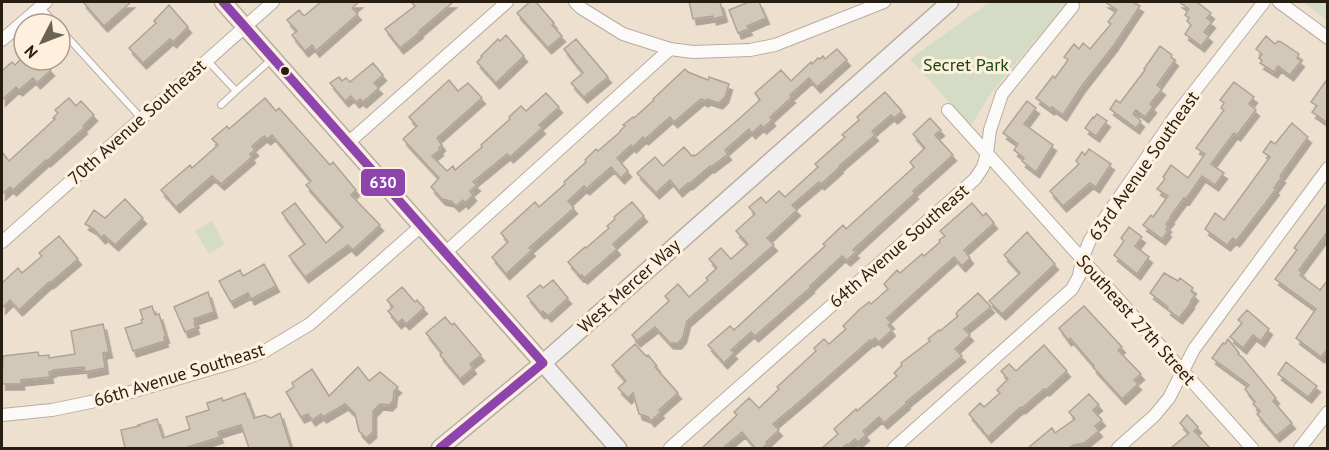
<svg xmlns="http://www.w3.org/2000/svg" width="1329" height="450" font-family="'PT Sans',sans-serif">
<defs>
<filter id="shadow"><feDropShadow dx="3.5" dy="6" stdDeviation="0" flood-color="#0004"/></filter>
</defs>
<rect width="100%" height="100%" fill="#ede0cf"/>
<path fill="#d4dcc5" d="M990,2H1068L991,93L971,126L910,59Z
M1303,2H1327V20Z
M212,221L225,244L209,254L195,231Z"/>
<path fill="#d2c8b8" stroke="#ada496" stroke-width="1.5" filter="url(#shadow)" d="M83,2H131L104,26Z
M321,2H359L352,8L358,14L316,51L312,45L305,51L292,35L297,31L287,20L299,10L304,16Z
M411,2H453L419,31L420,32L400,48L385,29L415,6Z
M530,2H536L554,23L552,25L562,36L548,48L517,13Z
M689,2H720L724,16L713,19V16L693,19Z
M749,2H759L766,18L747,26L749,29L738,33L729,10Z
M1105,2H1133L1140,6L1114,45L1081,87L1063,115L1052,107L1051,109L1036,98L1053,76L1055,78L1068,60L1064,57L1074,44L1079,49L1083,43L1090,49L1111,24L1108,22L1117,10Z
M1179,2H1197L1211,13L1207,18L1212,22L1204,32L1209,36L1201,46L1185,34L1191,25L1187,21L1189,18L1185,15L1189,9Z
M169,5L188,27L173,42L170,39L143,63L129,48L156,23L154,21Z
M506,35L524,56L496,83L477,62L482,57L481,56L498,39L500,41Z
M1266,36L1275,44L1278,41L1281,42L1299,54L1297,58L1301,61L1290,75L1278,66L1274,72L1260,63L1262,61L1259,58L1262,54L1256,49Z
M576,39L608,77L584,97L571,83L583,73L564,49Z
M1160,46L1172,55L1171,57L1175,60L1157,85L1162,89L1150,104L1153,107L1145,117L1136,110L1133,114L1141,121L1136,128L1110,109L1116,100L1120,103L1145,70L1144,69Z
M837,49L847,60L817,87L809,78L790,95L792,97L770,117L772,120L763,128L761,125L752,133L749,129L725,150L728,154L711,167L710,166L689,184L688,183L679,191L670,180L656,193L637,173L655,157L663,166L684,147L692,156L694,155L695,156L732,125L760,100L755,93L781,70L791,81L811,62L812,64L818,58L820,59L823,56L825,59Z
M20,60H42L51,70L37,83L33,78L19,90L16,87L2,100V71L12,62L15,65Z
M373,63L383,75L374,83L379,88L363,102L360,99L356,102L351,96L345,101L330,83L339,77L342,81L346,78L350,82Z
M685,69L688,72L708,80L709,77L729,84L725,97L719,103L707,99L705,101L701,99L674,122L670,117L645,139L643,137L633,147L631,145L617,158L628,171L621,178L611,167L586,189L584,186L568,201L574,208L529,248L532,250L506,274L492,257L508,242L501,233L535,202L539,207L565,184L564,182L586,162L585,160L596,149L598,151L620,132V131L625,126L623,125L633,117L634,118L654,100L653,99Z
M1328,78V123L1312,112L1317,106L1311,102Z
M449,80L458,91L468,83L482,98L437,138L442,145L439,148L440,150L432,156L447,171L453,166L455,170L482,147L481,145L510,119L509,117L521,106L526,111L546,93L559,107L539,125L542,128L510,157L507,154L473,182L477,185L470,191L473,195L465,203L463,200L456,206L451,201L442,199L431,187L439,178L403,139L417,126L409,117Z
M1234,82L1254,97L1249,104L1256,110L1237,135L1234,133L1211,164L1224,173L1215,185L1202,176L1186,199L1184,198L1170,217L1171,218L1166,224L1168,226L1166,229L1168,231L1162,239L1143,225L1151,215L1153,217L1168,196L1157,189L1165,179L1163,177L1171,165L1188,178L1205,154L1196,148L1224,110L1221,108L1224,103L1220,100Z
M885,92L902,111L894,118L891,115L872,131L875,135L839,166L840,167L821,184L819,182L792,205L797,210L767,238L774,245L687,321L683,337L678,343H670L655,327L637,341L632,335L669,301L665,296L678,284L689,297L708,280L706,278L717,268L709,259L721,248L731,259L748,244L736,231L755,214L749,207L761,197L766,203L779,191L785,197L818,167L815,164L845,137L842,135L859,120L857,117Z
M69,98L76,106L81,101L94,115L83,126L84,128L47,161L46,160L13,190L10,187L2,194V152L9,161L55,119L53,118L58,113L55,110Z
M265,98L276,111L279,108L330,165L333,162L356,190L351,195L380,225L353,250L348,245L305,277L289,256L305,244L282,213L295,203L326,243L343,227L306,185L311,181L272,135L267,139L264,136L252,146L255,150L250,154L252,157L221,184L212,176L176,207L161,190L190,165L192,168L218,145L212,139L227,126L229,129Z
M1027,101L1036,108L1024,124L1053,145L1036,172L1022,161L1024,158L1014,150L1018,144L1003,133Z
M1097,114L1107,121L1096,136L1085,128L1093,117L1094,118Z
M930,118L941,130L935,135L953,155L913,191L915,193L853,250L856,252L847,260L842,256L810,286L811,287L755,336L751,332L731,350L734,353L724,363L708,345L730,326L734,330L825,246L823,244L843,225L846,229L914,167L910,162L925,148L913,134Z
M1292,123L1308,137L1280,176L1282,177L1274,188L1276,189L1240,236L1236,241L1233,238L1227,245L1205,229L1215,213L1224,220L1270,157L1263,152L1271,141L1275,144Z
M1089,149L1111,164L1096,187L1090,183L1063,206L1050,191L1079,164L1076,161L1082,152L1085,155Z
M125,199L143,218L115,245L104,235L102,238L94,229L85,224L94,210L105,218Z
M632,202L644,216L613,244L617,249L584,278L582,275L580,276L568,262L585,247L586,248L609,228L607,226L615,219L614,217Z
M1328,202V231L1299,270L1302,272L1300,275L1320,290L1328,280V349L1321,357L1296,338L1316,309L1275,279L1297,250L1294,248Z
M972,203L983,216L986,213L994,223L964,250L970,258L962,266L954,257L887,318L891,323L888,325L892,330L879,342L875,338L871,341L870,340L805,397L773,424L779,430L766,442L768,443L762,448H755L742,432L723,448H702L737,415L734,412L749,398L759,408L779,389L777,387L816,351L814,348L824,339L829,344L846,329L843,326L859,310L869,302L871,304L888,289L884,284L897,270L900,273L922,254L924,256L940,242L939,240L945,236L940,231Z
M1129,227L1142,237L1135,246L1149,257L1137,274L1114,255L1124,241L1121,238Z
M1027,232L1055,264L1002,314L989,301L1020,273L1004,255Z
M59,236L78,259L50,283L49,282L19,310L10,300L2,308V283L18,268L22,273L42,256L39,253Z
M264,264L276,286L251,299L248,293L231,302L219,281L240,270L243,276Z
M1164,273L1178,281L1180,278L1193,288L1191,291L1195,295L1190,302L1191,303L1179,318L1167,309L1168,307L1150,293Z
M553,280L568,298L548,316L543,311L541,313L527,296L540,285L543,288Z
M402,287L415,302L417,300L424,308L406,324L402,319L398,323L388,311L393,307L387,300Z
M208,292L214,312L194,319L196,322L194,323L196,328L185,332L174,307Z
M978,293L991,307L964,329L970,335L955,349L962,356L906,402L907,403L884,423L879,417L863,431L866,435L858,442L855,439L848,445L847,444L842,448H822L838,434L834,429L856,409L857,411L897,376L894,373L902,365L901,363L930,341L928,339L939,330L940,331L958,316L956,314L958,311Z
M152,306L155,315L159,314L166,337H164L165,341L133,351L125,328L142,323L141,320L143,319L140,310Z
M1084,306L1122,347L1118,350L1141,374L1134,380L1138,384L1122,399L1093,367L1094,366L1070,338L1068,340L1059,328Z
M1247,310L1269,329L1261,341L1253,335L1243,348L1230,337L1242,323L1238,320Z
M445,317L452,325L454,323L481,355L470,364L473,368L460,379L440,355L442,353L426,333Z
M103,324L109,352L103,353L105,368L85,372L84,367L53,370V371L49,372L50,377L21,380V384H2L3,356L38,352L39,356L49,355V358L75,354L71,331Z
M1228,339L1239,353L1238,354L1243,358L1276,398L1273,401L1292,423L1276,436L1257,414L1260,411L1253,404L1255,402L1245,389L1249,385L1212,358L1223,343L1225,344Z
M635,344L646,356L648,355L657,366L655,367L678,393L659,410L661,412L651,421L648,417L639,414L633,393L628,398L618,388L626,381L612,365Z
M1044,345L1067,371L1046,390L1044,389L1022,408L1021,407L1016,411L988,437L969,414L980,403L984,407L1000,393L997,390L1008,379L1001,371L1009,364L1016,371Z
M1286,362L1317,386L1308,397L1278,374Z
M358,367L369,381L380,372L398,387L394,391L393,401L389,405L380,404L373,411V432L366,438L359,431L355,414L345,404L323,417L321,414L312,420L308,414L301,417L286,392L294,387L292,383L312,369L329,396Z
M245,393L254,418L265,415L271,418L280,413L291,448H249L241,425L218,432L220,437L185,448H125L121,430L139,426L138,425L157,419L163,438L190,429L186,417L209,410L207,403L222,398L223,401Z
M1089,394L1099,405L1093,410L1102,420L1095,426L1099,431L1084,443L1074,445L1069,448H1028L1052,428L1055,433L1075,419L1069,412Z
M1187,415L1198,427L1194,431L1210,448H1171L1189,433L1180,423Z"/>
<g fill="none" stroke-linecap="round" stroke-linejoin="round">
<g stroke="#b7ada0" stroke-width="8">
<path id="lane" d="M40,7L56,24
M60,29L141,118
M207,60L236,91L272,59
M221,105L236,91"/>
</g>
<g stroke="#b7ada0" stroke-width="14">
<path id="street" d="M575,2L581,8L623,34L670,49L693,52L750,50L775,45L884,2
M1279,2L1328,38
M2,40L46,2
M948,110L1252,448
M348,143L507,2
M2,242L273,2
M445,253L670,49
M2,415L52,410L110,398L235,362L265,351L310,324L421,226
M670,448L975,179L983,167L987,153L990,130L1002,94L1073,6
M894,448L1072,289L1079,276L1082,259L1090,240L1176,115L1264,2
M1118,448L1154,416L1169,398L1194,349L1328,168
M1300,448L1328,412"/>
</g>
<g stroke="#b7ada0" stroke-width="19">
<path id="secondary" d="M223,2L618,448
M440,448L543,363L950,2"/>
</g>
<path stroke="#cfccc7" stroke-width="2" stroke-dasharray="4.5 3" stroke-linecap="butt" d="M2,432V444"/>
<use href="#lane" stroke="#fcfaf8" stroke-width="6"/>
<use href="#street" stroke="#fcfaf8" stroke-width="12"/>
<use href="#secondary" stroke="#f2eff0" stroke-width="16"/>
<g stroke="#fff0dd" stroke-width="14">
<path id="bus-1" d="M223,2L543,363
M440,448L543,363"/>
</g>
<use href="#bus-1" stroke="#8e44ad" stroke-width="9"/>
</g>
<circle fill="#271e12" stroke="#fff0dd" stroke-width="2" cx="285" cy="71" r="5"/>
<g text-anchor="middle" stroke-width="6" stroke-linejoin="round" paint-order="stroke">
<g font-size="18" fill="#174916" stroke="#fff0dd">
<text x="966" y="71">Secret Park</text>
</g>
<g font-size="18" fill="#271e12" stroke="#fff0dd">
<text transform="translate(137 122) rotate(-42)" y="6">70th Avenue Southeast</text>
<text transform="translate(1144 166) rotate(-55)" y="6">63rd Avenue Southeast</text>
<text transform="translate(899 246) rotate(-41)" y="6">64th Avenue Southeast</text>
<text transform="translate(629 286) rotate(-42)" y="6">West Mercer Way</text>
<text transform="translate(1136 320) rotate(48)" y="6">Southeast 27th Street</text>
<text transform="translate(179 375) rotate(-17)" y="6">66th Avenue Southeast</text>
</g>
</g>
<rect stroke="#fff0dd" stroke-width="2" x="360" y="168" width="46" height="29" rx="6" fill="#8e44ad"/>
<g font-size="16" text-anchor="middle" font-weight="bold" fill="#fff">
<text x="383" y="188">630</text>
</g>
<rect width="1329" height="450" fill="none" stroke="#271e12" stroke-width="6"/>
<g transform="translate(42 42) rotate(228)"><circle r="28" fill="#fff0dd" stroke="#a99c8c" stroke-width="1.5"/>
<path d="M0-4.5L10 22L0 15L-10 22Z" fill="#6c6254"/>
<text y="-9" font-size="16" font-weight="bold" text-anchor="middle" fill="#271e12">N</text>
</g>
</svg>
